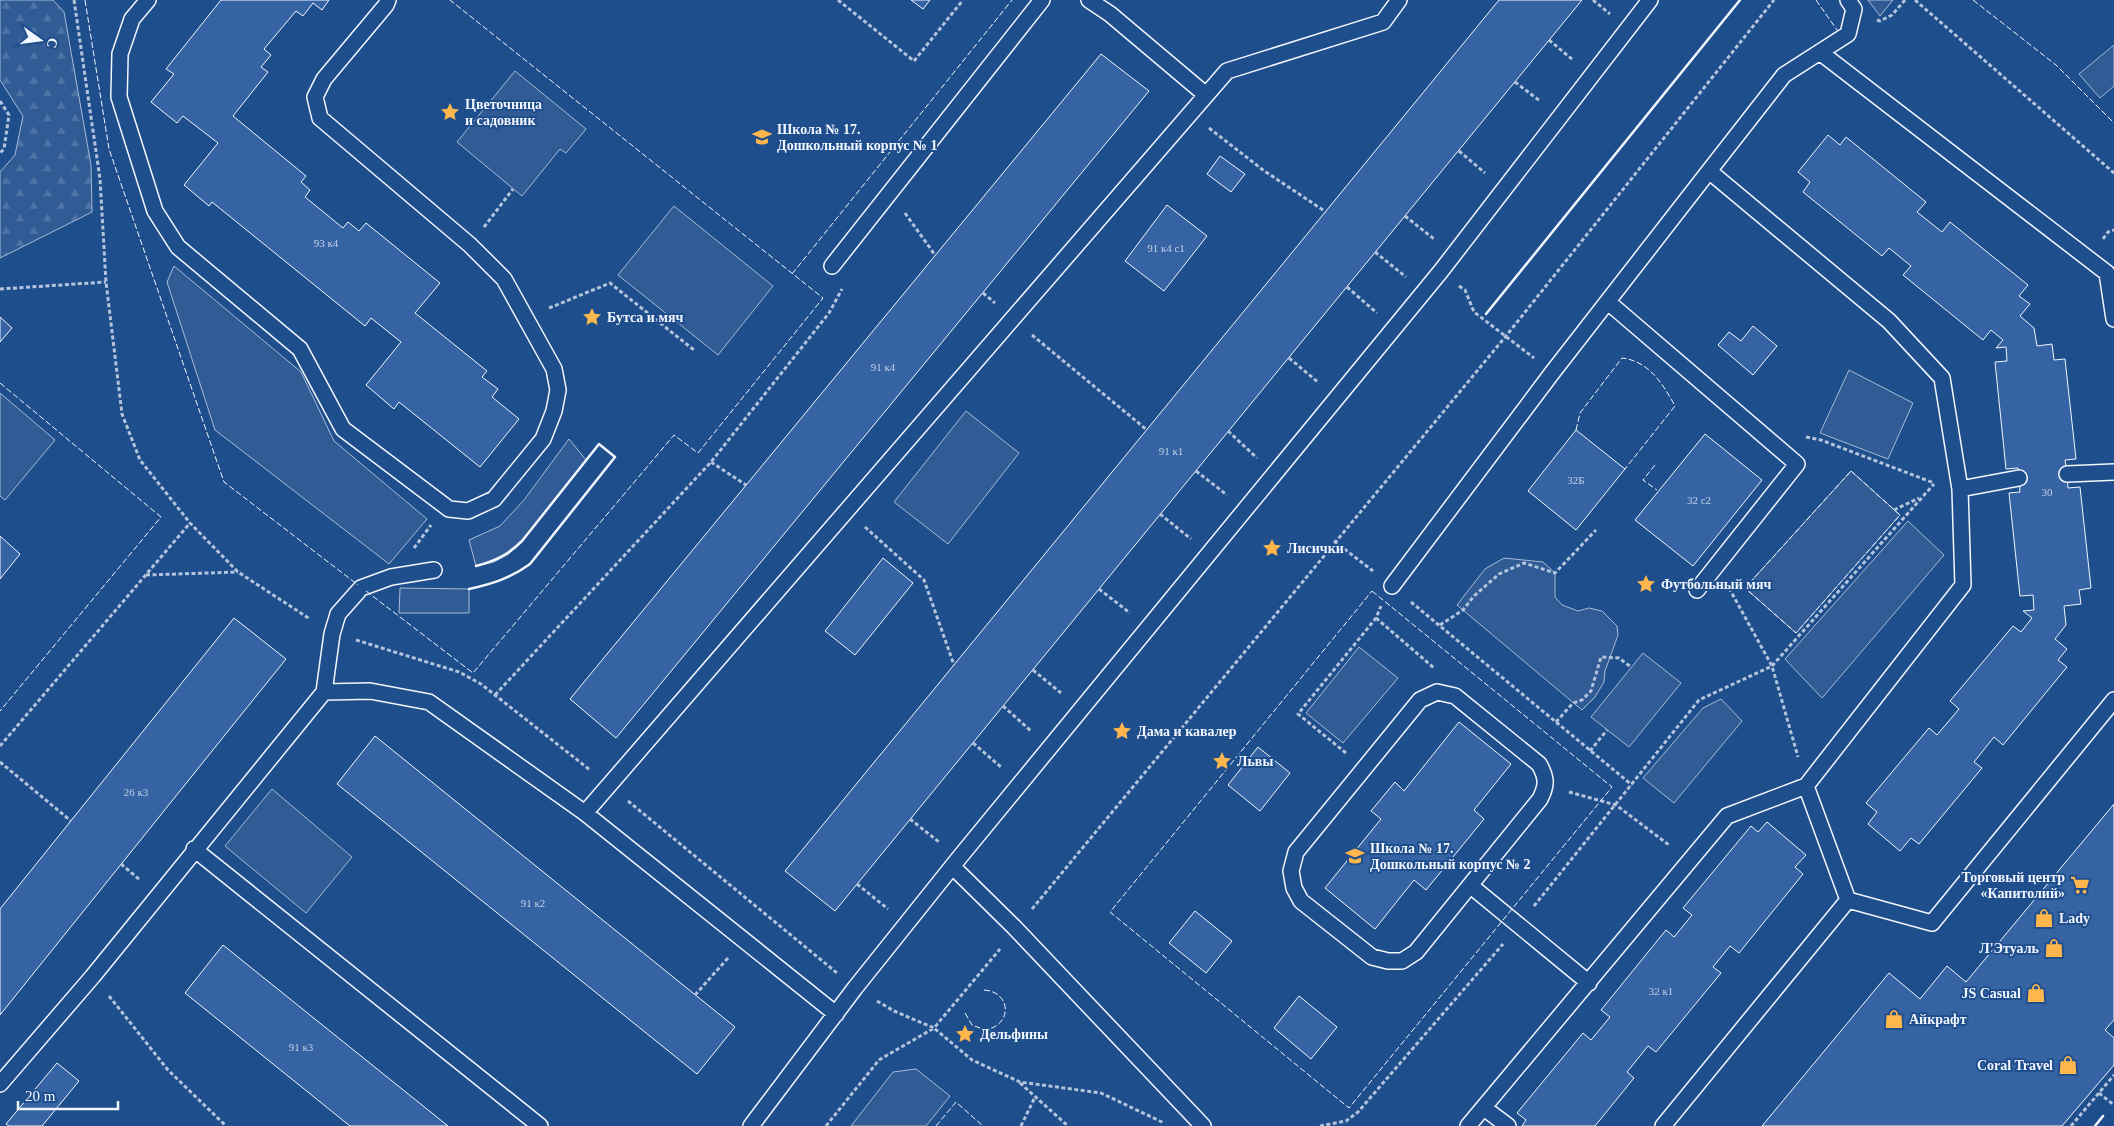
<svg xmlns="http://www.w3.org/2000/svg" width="2114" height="1126" font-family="Georgia,serif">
<defs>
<pattern id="forest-firs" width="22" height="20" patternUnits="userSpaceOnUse" patternTransform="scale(1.25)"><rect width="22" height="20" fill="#305b95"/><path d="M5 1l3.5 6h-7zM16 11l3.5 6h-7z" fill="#4e73a5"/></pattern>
</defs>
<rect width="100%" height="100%" fill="#1f4e8c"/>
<path fill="url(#forest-firs)" stroke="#a8bbd7" d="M0,0H53L64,12L91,165L92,212L0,258V172L15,155L23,116L0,80Z"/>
<path fill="#305b95" stroke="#a8bbd7" d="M1868,0H1893L1880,16Z
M2114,45V86L2100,98L2079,74Z
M515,71L586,129L566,153L560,149L522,196L457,142Z
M674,206L773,286L718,355L618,275Z
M174,266L301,372L334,441L427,519L389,564L215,430L167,282Z
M1849,370L1913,403L1888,459L1820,433Z
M0,393L55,440L5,500L0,496Z
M966,411L1019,453L948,544L894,502Z
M569,439L586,460L522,541L509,554L494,562L476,566L469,540L500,526L524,500Z
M1851,471L1900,515L1796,633L1745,588Z
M1908,521L1944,555L1822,698L1785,659Z
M1504,558L1543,562L1555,573V597L1562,605L1578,611L1589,608L1602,611L1617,626L1618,635L1605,671L1604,682L1595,697L1582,710L1457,605L1485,569Z
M400,588L469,589V613H399Z
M1359,647L1398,678L1343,743L1306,713Z
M1643,653L1681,683L1629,747L1591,717Z
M1721,699L1742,721L1674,803L1643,778L1703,708Z
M272,789L352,857L306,913L225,846Z
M916,1069L950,1096L926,1126H851L893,1072Z"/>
<path fill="#3563a3" stroke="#f2f6ff" d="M221,0H329L322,10L313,3L303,16L296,11L264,49L271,55L261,67L268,72L233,116L306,176L301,182L310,190L305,197L343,228L348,222L359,231L366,223L440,283L415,313L487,371L482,377L498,389L492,397L519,419L480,467L399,402L394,409L366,385L401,342L371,318L365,326L212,202L209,206L184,185L218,143L183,116L177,123L151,102L174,74L166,69Z
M911,0H930L923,9Z
M1499,0H1582L835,911L785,871Z
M1101,54L1149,91L616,738L570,699Z
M1828,135L1840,145L1846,137L1926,202L1917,212L1942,232L1950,222L2028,285L2019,296L2030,304L2020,316L2034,328L2037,346L2052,344L2054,360L2065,359L2076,459L2065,460L2067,474L2068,488L2080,487L2091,588L2079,590L2081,604L2064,606L2066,625L2055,639L2067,649L2058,660L2067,667L2003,745L1994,737L1974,762L1982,768L1919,844L1911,838L1900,851L1868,824L1877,812L1866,803L1929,728L1937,735L1959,709L1950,701L2013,626L2021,632L2032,618L2023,611L2034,610L2033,595L2020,596L2009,493L2020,492L2019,478L2018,468L2006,469L1995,362L2007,361L2006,347L1996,348L2003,340L1991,330L1983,340L1903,275L1911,266L1889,248L1882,256L1803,192L1810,182L1798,172Z
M1220,156L1245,174L1231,192L1207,174Z
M1167,205L1207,236L1164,291L1125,261Z
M0,317L12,328L0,342Z
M1753,326L1777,346L1753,375L1718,345L1729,332L1741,341Z
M1576,430L1625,469L1576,530L1528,491Z
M1705,434L1762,480L1693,566L1635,520Z
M0,536L20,554L0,579Z
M883,558L913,583L855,655L825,631Z
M234,618L286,659L0,1015V909Z
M1459,722L1511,764L1474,810L1484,819L1426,890L1414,880L1375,929L1325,888L1381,819L1371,811L1395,782L1404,791Z
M375,736L735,1027L697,1074L337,784Z
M1258,747L1290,773L1260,811L1228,785Z
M2114,804V1020L2105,1030L2114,1038V1065L2062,1126H1762L1889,973L1920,999L1947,966L1966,982Z
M1767,822L1806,855L1795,867L1803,874L1739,953L1730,946L1713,967L1721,973L1656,1052L1648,1046L1627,1072L1634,1078L1595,1126H1522L1526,1120L1517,1113L1583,1033L1591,1040L1610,1017L1601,1010L1666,930L1674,937L1692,915L1683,908L1751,826L1758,832Z
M1195,911L1232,941L1206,973L1169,943Z
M223,945L254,970L448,1126H350L185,993Z
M1299,996L1337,1027L1311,1059L1274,1028Z
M57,1063L79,1081L42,1126H9L6,1124Z"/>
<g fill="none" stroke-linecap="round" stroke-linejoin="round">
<g stroke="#f2f6ff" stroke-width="18">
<path id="lane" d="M148,0L132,19L120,54L119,97L155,211L178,247L300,349L343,429L449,509L468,511L494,499L543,439L554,411L558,390L554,369L504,279L470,245L320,118L315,97L324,79L386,5L388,0
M1089,0L1110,14L1206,95
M1821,53L2107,273L2114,319
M832,266L1042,0
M1608,302L1797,464L1697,590
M2067,474L2114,472
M1960,489L2019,478
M1392,586L1552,373L1709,171
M324,692L370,691L429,702L585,813L836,1014
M1437,692L1455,696L1539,764C1547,778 1547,785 1540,799L1416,952L1402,961H1388L1372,957L1301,901L1294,888L1291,871L1296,852L1420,700Z
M585,813L1227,71L1383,22L1399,0
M194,849L540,1126
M953,867L1014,927L1203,1126
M1471,886L1589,983
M1848,900L1932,923L2114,700
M0,1084L93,976L324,692L332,634L338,614L361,588L391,577L434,570
M1484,1108L1508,1126
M751,1126L855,988L959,858L1441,271L1650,0
M1468,1126L1727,816L1806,786L1963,585L1960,489L1942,378L1889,321L1709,171L1784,75L1848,34L1854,9L1848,0
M1663,1126L1848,900L1806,786"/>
</g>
<path stroke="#b3c4dc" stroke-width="3" stroke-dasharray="4 2.5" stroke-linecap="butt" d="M74,0L100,179L106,282L122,414L140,460L190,523L238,572L310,619
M838,0L914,61L963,0
M1593,0L1610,14
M1915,0L2114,173
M1877,20L1880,21L1892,15L1905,0
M1549,40L1573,60
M1515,82L1540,101
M0,101L9,115L4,149L0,153
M1209,128L1263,170L1326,212
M1459,151L1485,173
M905,213L935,255
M1405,216L1434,239
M484,227L513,189
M2103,239L2108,232L2114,230
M1375,252L1406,277
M1459,286L1465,290L1474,312L1534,358
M1347,287L1377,313
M0,289L106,282
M983,293L995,303
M549,308L610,283L694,350
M1032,335L1147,430
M1289,358L1319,383
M1228,431L1257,458
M1806,437L1821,440L1934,483
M711,462L746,485
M1196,471L1227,495
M1894,510L1919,498
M1160,514L1191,539
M865,527L924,580L954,665
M1334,541L1373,571
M414,548L431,525
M146,575L238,572
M1729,588L1772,666L1798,757
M1099,589L1130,613
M1411,602L1632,785
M1376,618L1434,668
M1440,625L1463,610L1474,596L1499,574L1524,563L1555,573L1596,530
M356,640L459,672L481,684L590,770
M1033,670L1061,693
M495,695L711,462L829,313L842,289
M1003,706L1031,731
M1556,722L1573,703L1582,700L1591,691L1601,657L1619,658L1631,667
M973,743L1001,767
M0,746L190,523
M1590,751L1607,730
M1346,753L1298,714L1376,618L1381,606
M0,762L71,821
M1569,792L1616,805L1669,845
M628,801L837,973
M910,819L939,842
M121,864L140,880
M857,884L888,909
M1534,906L1699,700L1772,666L1934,484
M1032,909L1506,336L1774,0
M695,995L728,958
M109,996L168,1070L226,1126
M877,1001L894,1011L934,1028L1000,949
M1020,1083L1068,1126
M2099,1093L2114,1105
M826,1126L879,1060L934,1028L972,1060L1020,1082L1101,1093L1164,1123
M1021,1126L1035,1097
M1320,1126L1346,1121L1358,1112L1503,944
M2071,1126L2114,1075"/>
<use href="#lane" stroke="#1f4e8c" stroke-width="15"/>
<path stroke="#f2f6ff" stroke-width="1" stroke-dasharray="6 2.5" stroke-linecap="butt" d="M85,0L109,149L224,482L358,585
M1816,0L1837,30
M1973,0L2056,65L2114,123
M792,274L1012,0
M0,383L161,517L0,711
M1576,430L1580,413L1622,358C1649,361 1663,384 1675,406L1625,469
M1655,465L1643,480L1657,490
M1851,471L1900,515L1796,633L1745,588Z
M366,591L473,673L674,435L698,453L823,298L450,0
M1372,591L1612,787L1349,1108L1110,912Z
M965,1013L972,1025L985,1030C1014,1025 1011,990 982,990
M936,1126L956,1102L983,1126"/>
<path stroke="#f2f6ff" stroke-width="2.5" d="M1486,314L1740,0
M469,589C492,584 511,578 530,564L615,457L599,444L522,541C508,555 495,561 476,566
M2095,1126L2103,1116"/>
</g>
<defs>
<g id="sight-bare" transform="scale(1.5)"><path d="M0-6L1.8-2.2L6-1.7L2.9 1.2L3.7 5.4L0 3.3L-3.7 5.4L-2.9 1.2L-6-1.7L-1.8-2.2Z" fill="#ffb74d" stroke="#1f4e8c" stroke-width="2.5" paint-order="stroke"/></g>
<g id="school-bare" transform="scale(1.5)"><path d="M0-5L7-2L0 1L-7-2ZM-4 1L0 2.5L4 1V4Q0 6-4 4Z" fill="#ffb74d" stroke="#1f4e8c" stroke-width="2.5" paint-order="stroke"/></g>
<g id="supermarket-bare" transform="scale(1.5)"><path d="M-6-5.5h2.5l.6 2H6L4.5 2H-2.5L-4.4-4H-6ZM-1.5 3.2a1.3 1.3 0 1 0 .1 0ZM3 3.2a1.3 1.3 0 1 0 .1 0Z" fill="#ffb74d" stroke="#1f4e8c" stroke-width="2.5" paint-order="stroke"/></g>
<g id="shop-bare" transform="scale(1.5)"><path d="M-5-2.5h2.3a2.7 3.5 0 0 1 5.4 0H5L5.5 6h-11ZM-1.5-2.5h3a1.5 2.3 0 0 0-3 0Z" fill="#ffb74d" stroke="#1f4e8c" stroke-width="2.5" paint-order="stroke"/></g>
</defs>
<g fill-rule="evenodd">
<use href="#sight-bare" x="450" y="112"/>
<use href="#school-bare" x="762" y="137"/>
<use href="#sight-bare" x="592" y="317"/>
<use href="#sight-bare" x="1272" y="548"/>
<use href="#sight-bare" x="1646" y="584"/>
<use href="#sight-bare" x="1122" y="731"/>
<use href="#sight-bare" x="1222" y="761"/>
<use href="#school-bare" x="1355" y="856"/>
<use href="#supermarket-bare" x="2080" y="885"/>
<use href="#shop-bare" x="2044" y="918"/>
<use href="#shop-bare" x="2054" y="948"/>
<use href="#shop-bare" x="2036" y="993"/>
<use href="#shop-bare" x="1894" y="1019"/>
<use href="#sight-bare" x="965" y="1034"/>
<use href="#shop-bare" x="2068" y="1065"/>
</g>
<g text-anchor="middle" stroke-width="4" stroke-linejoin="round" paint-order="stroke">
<g font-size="11" fill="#c3d1e8">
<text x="326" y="247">93 к4</text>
<text x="1166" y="252">91 к4 с1</text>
<text x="883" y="371">91 к4</text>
<text x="1171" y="455">91 к1</text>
<text x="1576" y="484">32Б</text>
<text x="2047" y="496">30</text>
<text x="1699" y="504">32 с2</text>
<text x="136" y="796">26 к3</text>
<text x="533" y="907">91 к2</text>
<text x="1661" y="995">32 к1</text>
<text x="301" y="1051">91 к3</text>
</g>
<g font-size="14" font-weight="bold" fill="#f2f6ff" stroke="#1f4e8c" text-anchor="start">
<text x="465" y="109">Цветочница<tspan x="465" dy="16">и садовник</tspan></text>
<text x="777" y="134">Школа № 17.<tspan x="777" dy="16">Дошкольный корпус № 1</tspan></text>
<text x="607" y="322">Бутса и мяч</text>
<text x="1287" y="553">Лисички</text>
<text x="1661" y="589">Футбольный мяч</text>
<text x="1137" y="736">Дама и кавалер</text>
<text x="1237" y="766">Львы</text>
<text x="1370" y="853">Школа № 17.<tspan x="1370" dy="16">Дошкольный корпус № 2</tspan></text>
<text x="2065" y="882" text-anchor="end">Торговый центр<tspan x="2065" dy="16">«Капитолий»</tspan></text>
<text x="2059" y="923">Lady</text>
<text x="2039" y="953" text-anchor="end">Л'Этуаль</text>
<text x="2021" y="998" text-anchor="end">JS Casual</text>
<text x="1909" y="1024">Айкрафт</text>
<text x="980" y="1039">Дельфины</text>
<text x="2053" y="1070" text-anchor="end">Coral Travel</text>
</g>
</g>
<g transform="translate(40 40) rotate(104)" stroke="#1f4e8c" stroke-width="4" paint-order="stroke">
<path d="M0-4L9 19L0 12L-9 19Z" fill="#f2f6ff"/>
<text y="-8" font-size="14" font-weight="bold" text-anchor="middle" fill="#f2f6ff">С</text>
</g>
<path d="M18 1101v8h100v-8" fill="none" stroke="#f2f6ff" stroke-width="2.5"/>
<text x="25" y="1101" font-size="15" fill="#f2f6ff" stroke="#1f4e8c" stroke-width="4" paint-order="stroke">20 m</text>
</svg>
